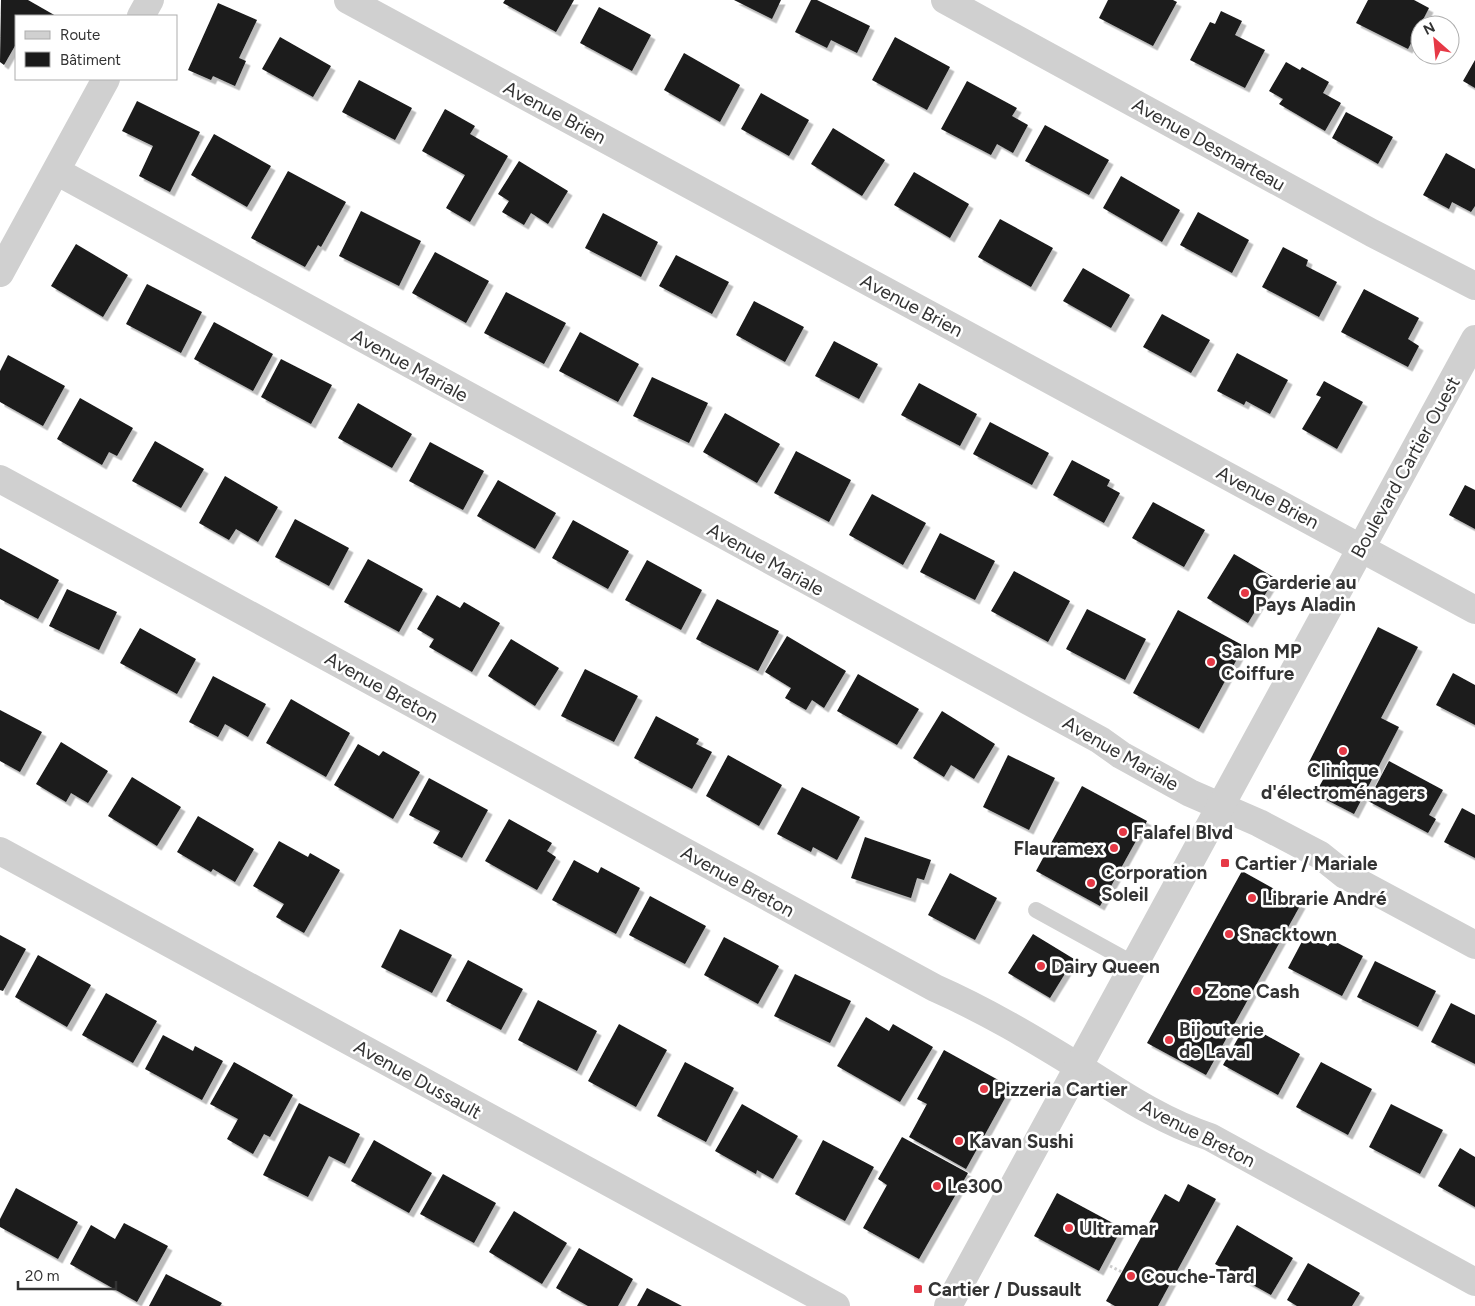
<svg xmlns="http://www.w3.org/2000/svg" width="1475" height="1306" font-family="Figtree,sans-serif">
<defs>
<filter id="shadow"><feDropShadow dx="4.5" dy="4.5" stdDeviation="0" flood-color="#0004"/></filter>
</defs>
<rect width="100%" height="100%" fill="#fff"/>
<path fill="#1a1a1a" filter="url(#shadow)" d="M1,0H28L56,16H16V44L4,65L0,62Z
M505,0H574L556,32L503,3Z
M734,0H781L772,19Z
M811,0H817L870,26L857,53L831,40L827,48L795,32Z
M1108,0H1173L1177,2L1153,46L1099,18Z
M1368,0H1414L1429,8L1408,49L1356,23Z
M218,3L257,20L239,58L246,61L235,86L213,76L211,80L188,70Z
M599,7L651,35L632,71L580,43Z
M1221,11L1242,21L1235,35L1265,50L1245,88L1190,60L1210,22L1215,24Z
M280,37L331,66L313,97L262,69Z
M895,37L950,67L927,110L872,80Z
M684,53L740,85L720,122L664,90Z
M1475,60V88L1463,81Z
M1286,62L1300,70L1302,67L1329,82L1323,93L1341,103L1325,131L1279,104L1283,99L1269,91Z
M359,80L412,108L395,140L342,112Z
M967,81L1017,108L1012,116L1028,125L1013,153L997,144L991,155L941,129Z
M761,93L809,120L789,156L741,129Z
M137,101L200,132L170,192L139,176L153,146L122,131Z
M445,109L475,126L470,134L508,156L470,222L446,208L465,175L422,151Z
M1346,112L1393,137L1378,164L1332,138Z
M1045,125L1109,160L1089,195L1025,161Z
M833,128L885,160L862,196L811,164Z
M214,134L271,166L247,207L191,175Z
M1446,153L1475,169V206L1471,212L1452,202L1449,209L1423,195Z
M519,161L568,191L548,224L531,213L524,225L502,212L509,201L498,194Z
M288,171L346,202L321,247L318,245L305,267L251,238Z
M914,172L969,204L950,238L894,205Z
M1121,176L1180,210L1162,242L1103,208Z
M361,211L421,241L399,286L339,256Z
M1198,212L1249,240L1232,273L1180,245Z
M603,213L658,242L641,277L585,248Z
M1000,219L1053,248L1031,287L978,257Z
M76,244L128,275L103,317L51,286Z
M1283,247L1308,260L1306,266L1337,282L1319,317L1262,287Z
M435,252L489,281L466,323L412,293Z
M676,255L729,282L712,314L659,286Z
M1083,268L1130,295L1111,328L1063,301Z
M147,284L202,312L181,353L126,324Z
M1364,289L1419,318L1408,339L1419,346L1408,367L1341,332Z
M506,292L566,323L544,364L484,333Z
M754,301L804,327L785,362L736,335Z
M1162,314L1210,340L1191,373L1143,347Z
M214,322L273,354L253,391L194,359Z
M580,332L639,364L618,402L559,371Z
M834,341L878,364L859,399L815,376Z
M1237,353L1288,380L1270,414L1246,401L1244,405L1217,391Z
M8,355L65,386L43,426L0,402V371Z
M281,359L332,385L311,424L261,397Z
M652,377L708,403L689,443L633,416Z
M1324,381L1363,402L1337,449L1302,429L1321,397L1316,395Z
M919,383L977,414L960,446L901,415Z
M80,398L133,428L117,456L109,452L102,465L57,439Z
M358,403L412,434L392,468L338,438Z
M725,413L780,444L757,483L703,452Z
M990,422L1049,453L1032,485L973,454Z
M155,441L204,469L181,508L132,481Z
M430,442L484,471L463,510L409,481Z
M796,451L851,480L829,522L774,493Z
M1072,460L1110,480L1107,486L1120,493L1104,523L1053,495Z
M225,476L278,507L258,542L236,529L229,540L199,523Z
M498,480L556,513L535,549L477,516Z
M1465,485L1475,490V529L1449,515Z
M872,494L926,523L903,565L849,535Z
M1153,502L1205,530L1184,567L1132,538Z
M295,519L349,548L329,586L275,557Z
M573,520L629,551L608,589L552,558Z
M940,533L995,561L975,600L920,572Z
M0,548L59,580L38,619L0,599Z
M1234,554L1275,578L1248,623L1207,598Z
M368,559L423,589L399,632L344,602Z
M647,560L702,590L681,630L625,600Z
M1014,571L1070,601L1048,642L991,611Z
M67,589L117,612L99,650L49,626Z
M437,595L460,608L464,602L500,623L472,672L429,647L434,639L417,629Z
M717,599L779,631L758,671L696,639Z
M1087,609L1146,639L1125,680L1066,649Z
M1178,610L1244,646L1199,729L1133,693Z
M1378,627L1418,647L1381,718L1399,727L1354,814L1315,794L1324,778L1306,768Z
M140,628L196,659L177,694L120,663Z
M787,636L846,671L824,708L812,700L806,710L785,698L791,688L765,672Z
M511,639L559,668L535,706L488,676Z
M585,669L638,696L614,742L561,716Z
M1453,673L1475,685V725L1436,705Z
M858,674L919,709L897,745L837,711Z
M213,676L266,704L248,737L225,724L218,737L189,722Z
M291,699L350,733L326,777L266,743Z
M0,710L42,732L20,772L0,761Z
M942,711L995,744L974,779L951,765L944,777L913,758Z
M656,716L699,739L696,744L712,752L692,789L634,758Z
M61,742L108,771L88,803L71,793L66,802L36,784Z
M358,744L379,756L383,751L420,772L393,819L334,785Z
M728,755L782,785L759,826L706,796Z
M1008,755L1055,778L1029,830L983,807Z
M1389,761L1443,790L1429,815L1436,819L1428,833L1368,801Z
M132,777L181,807L157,846L108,816Z
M429,778L488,810L462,858L433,843L440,831L409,815Z
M1082,786L1147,821L1100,906L1036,871Z
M802,787L860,817L837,860L813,847L811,852L777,834Z
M1462,808L1475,815V858L1444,842Z
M198,816L254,849L235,882L213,869L211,872L177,852Z
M509,819L552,843L547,851L556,857L537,890L485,861Z
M865,837L931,860L924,880L917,878L911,898L851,878Z
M279,841L308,857L310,853L340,870L304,933L276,917L284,904L253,886Z
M574,860L598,873L601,867L640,888L616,934L552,900Z
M1242,871L1301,904L1206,1075L1147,1043Z
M950,873L997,898L975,940L928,915Z
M650,896L706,926L685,964L629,935Z
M400,929L452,955L432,993L381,967Z
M1033,934L1074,959L1050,998L1008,973Z
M1306,934L1328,946L1332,940L1363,956L1342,996L1288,968Z
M0,935L26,949L3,991L0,990Z
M724,937L779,966L758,1004L704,975Z
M38,955L91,985L67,1027L15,997Z
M468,960L523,989L501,1030L446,1001Z
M1375,961L1436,991L1418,1027L1357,997Z
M795,974L851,1001L830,1043L774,1016Z
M106,993L157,1021L133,1063L82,1035Z
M538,1000L597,1031L577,1071L518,1040Z
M1451,1003L1475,1015V1064L1431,1042Z
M866,1017L889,1031L893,1024L933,1047L900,1102L837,1066Z
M619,1024L667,1050L636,1107L588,1081Z
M1246,1024L1300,1054L1278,1095L1223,1065Z
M163,1035L193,1051L195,1046L223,1061L202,1100L145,1069Z
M944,1050L1011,1087L966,1169L909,1137L927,1104L917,1099Z
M234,1062L293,1095L270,1137L264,1134L253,1154L227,1139L238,1119L210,1104Z
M685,1062L734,1088L706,1142L657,1116Z
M1321,1062L1372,1089L1348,1135L1296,1107Z
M299,1103L360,1134L345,1164L329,1156L308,1197L263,1175Z
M742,1104L798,1136L773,1179L757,1170L756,1174L715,1151Z
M1391,1104L1443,1130L1420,1174L1369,1147Z
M902,1137L968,1173L919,1259L863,1228L887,1185L878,1179Z
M374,1140L432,1173L409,1213L351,1181Z
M823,1140L874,1167L845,1221L795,1194Z
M1460,1148L1475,1157V1207L1438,1186Z
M443,1174L496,1203L474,1243L420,1214Z
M1188,1184L1216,1199L1158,1306H1115L1106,1301L1165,1194L1179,1202Z
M16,1188L78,1222L58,1259L0,1227V1219Z
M1057,1193L1122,1228L1099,1271L1034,1236Z
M514,1211L567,1243L542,1284L489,1252Z
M124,1223L168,1246L137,1302L70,1264L91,1225L115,1239Z
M1237,1225L1293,1258L1271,1295L1215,1264Z
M579,1248L633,1279L618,1306H588L556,1288Z
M1308,1263L1360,1293L1352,1306H1297L1287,1300Z
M166,1274L222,1303L220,1306H149Z
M647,1288L682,1306H637Z"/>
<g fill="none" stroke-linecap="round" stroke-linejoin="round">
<path stroke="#cdcdcd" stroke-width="3" stroke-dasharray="2.5 2.5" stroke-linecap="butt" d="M1110,1266L1122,1272"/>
<path stroke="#d0d0d0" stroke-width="16" d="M1036,910L1134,964"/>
<path stroke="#d0d0d0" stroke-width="28" d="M348,0L1475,610
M945,0L1372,233L1475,286
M141,16L150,0
M56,171L1100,740L1121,755L1190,793L1259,823L1320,855L1345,875L1475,945
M0,273L106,79
M0,479L935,988C985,1010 1032,1038 1079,1067C1120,1093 1163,1122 1210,1137L1475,1282
M0,851L836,1306"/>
<path stroke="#d0d0d0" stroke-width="28" d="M948,1306L1475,339"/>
</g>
<g fill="#e63946" stroke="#fff" stroke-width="2">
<circle cx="1245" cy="593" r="5"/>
<circle cx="1211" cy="662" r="5"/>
<circle cx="1343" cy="751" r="5"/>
<circle cx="1123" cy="832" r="5"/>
<circle cx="1114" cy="848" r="5"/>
<rect x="1220" y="858" width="10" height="10" rx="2.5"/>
<circle cx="1091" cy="883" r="5"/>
<circle cx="1252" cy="898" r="5"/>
<circle cx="1229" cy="934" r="5"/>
<circle cx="1041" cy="966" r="5"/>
<circle cx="1197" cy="991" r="5"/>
<circle cx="1169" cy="1040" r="5"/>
<circle cx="984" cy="1089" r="5"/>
<circle cx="959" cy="1141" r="5"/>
<circle cx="937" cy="1186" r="5"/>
<circle cx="1069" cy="1228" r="5"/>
<circle cx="1131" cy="1276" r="5"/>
<rect x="913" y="1284" width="10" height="10" rx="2.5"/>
</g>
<g text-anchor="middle" stroke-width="5" stroke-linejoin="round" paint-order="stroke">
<g font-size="19" fill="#333" stroke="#fff">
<text transform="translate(555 112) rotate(28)" y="7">Avenue Brien</text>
<text transform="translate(1209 144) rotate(29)" y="7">Avenue Desmarteau</text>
<text transform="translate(912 305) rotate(28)" y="7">Avenue Brien</text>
<text transform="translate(410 365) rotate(29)" y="7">Avenue Mariale</text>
<text transform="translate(1405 467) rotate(-61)" y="7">Boulevard Cartier Ouest</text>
<text transform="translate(1268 497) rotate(28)" y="7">Avenue Brien</text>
<text transform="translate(766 559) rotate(29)" y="7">Avenue Mariale</text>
<text transform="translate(382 687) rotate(29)" y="7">Avenue Breton</text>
<text transform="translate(1121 753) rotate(30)" y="7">Avenue Mariale</text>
<text transform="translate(738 881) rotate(29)" y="7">Avenue Breton</text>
<text transform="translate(418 1079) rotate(29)" y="7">Avenue Dussault</text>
<text transform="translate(1198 1133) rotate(27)" y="7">Avenue Breton</text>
</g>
<g font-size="19" font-weight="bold" fill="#333" stroke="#fff" text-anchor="start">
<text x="1255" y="589">Garderie au<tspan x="1255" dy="22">Pays Aladin</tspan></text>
<text x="1221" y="658">Salon MP<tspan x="1221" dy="22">Coiffure</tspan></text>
<text x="1343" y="777" text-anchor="middle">Clinique<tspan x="1343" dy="22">d'électroménagers</tspan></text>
<text x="1133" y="839">Falafel Blvd</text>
<text x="1104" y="855" text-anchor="end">Flauramex</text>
<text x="1235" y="870">Cartier / Mariale</text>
<text x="1101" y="879">Corporation<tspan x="1101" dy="22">Soleil</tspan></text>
<text x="1262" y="905">Librarie André</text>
<text x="1239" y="941">Snacktown</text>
<text x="1051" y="973">Dairy Queen</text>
<text x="1207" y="998">Zone Cash</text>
<text x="1179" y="1036">Bijouterie<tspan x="1179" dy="22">de Laval</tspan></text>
<text x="994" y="1096">Pizzeria Cartier</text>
<text x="969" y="1148">Kavan Sushi</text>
<text x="947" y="1193">Le300</text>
<text x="1079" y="1235">Ultramar</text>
<text x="1141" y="1283">Couche-Tard</text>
<text x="928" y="1296">Cartier / Dussault</text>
</g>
</g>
<rect x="15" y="15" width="162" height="65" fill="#ffffff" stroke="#adadad"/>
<rect x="25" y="31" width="25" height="8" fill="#d0d0d0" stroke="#adadad"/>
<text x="60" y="40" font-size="15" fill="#333333">Route</text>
<rect x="25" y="52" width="25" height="15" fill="#1a1a1a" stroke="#adadad"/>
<text x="60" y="65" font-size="15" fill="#333333">Bâtiment</text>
<g transform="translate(1435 40) rotate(333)"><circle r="24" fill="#ffffff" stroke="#adadad"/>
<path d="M0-4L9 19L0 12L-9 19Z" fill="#e63946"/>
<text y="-8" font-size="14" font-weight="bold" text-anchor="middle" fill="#333333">N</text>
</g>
<path d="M18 1281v8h98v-8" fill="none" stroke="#333333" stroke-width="2.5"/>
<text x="25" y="1281" font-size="15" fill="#333333" stroke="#ffffff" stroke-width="4" paint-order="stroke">20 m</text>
</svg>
